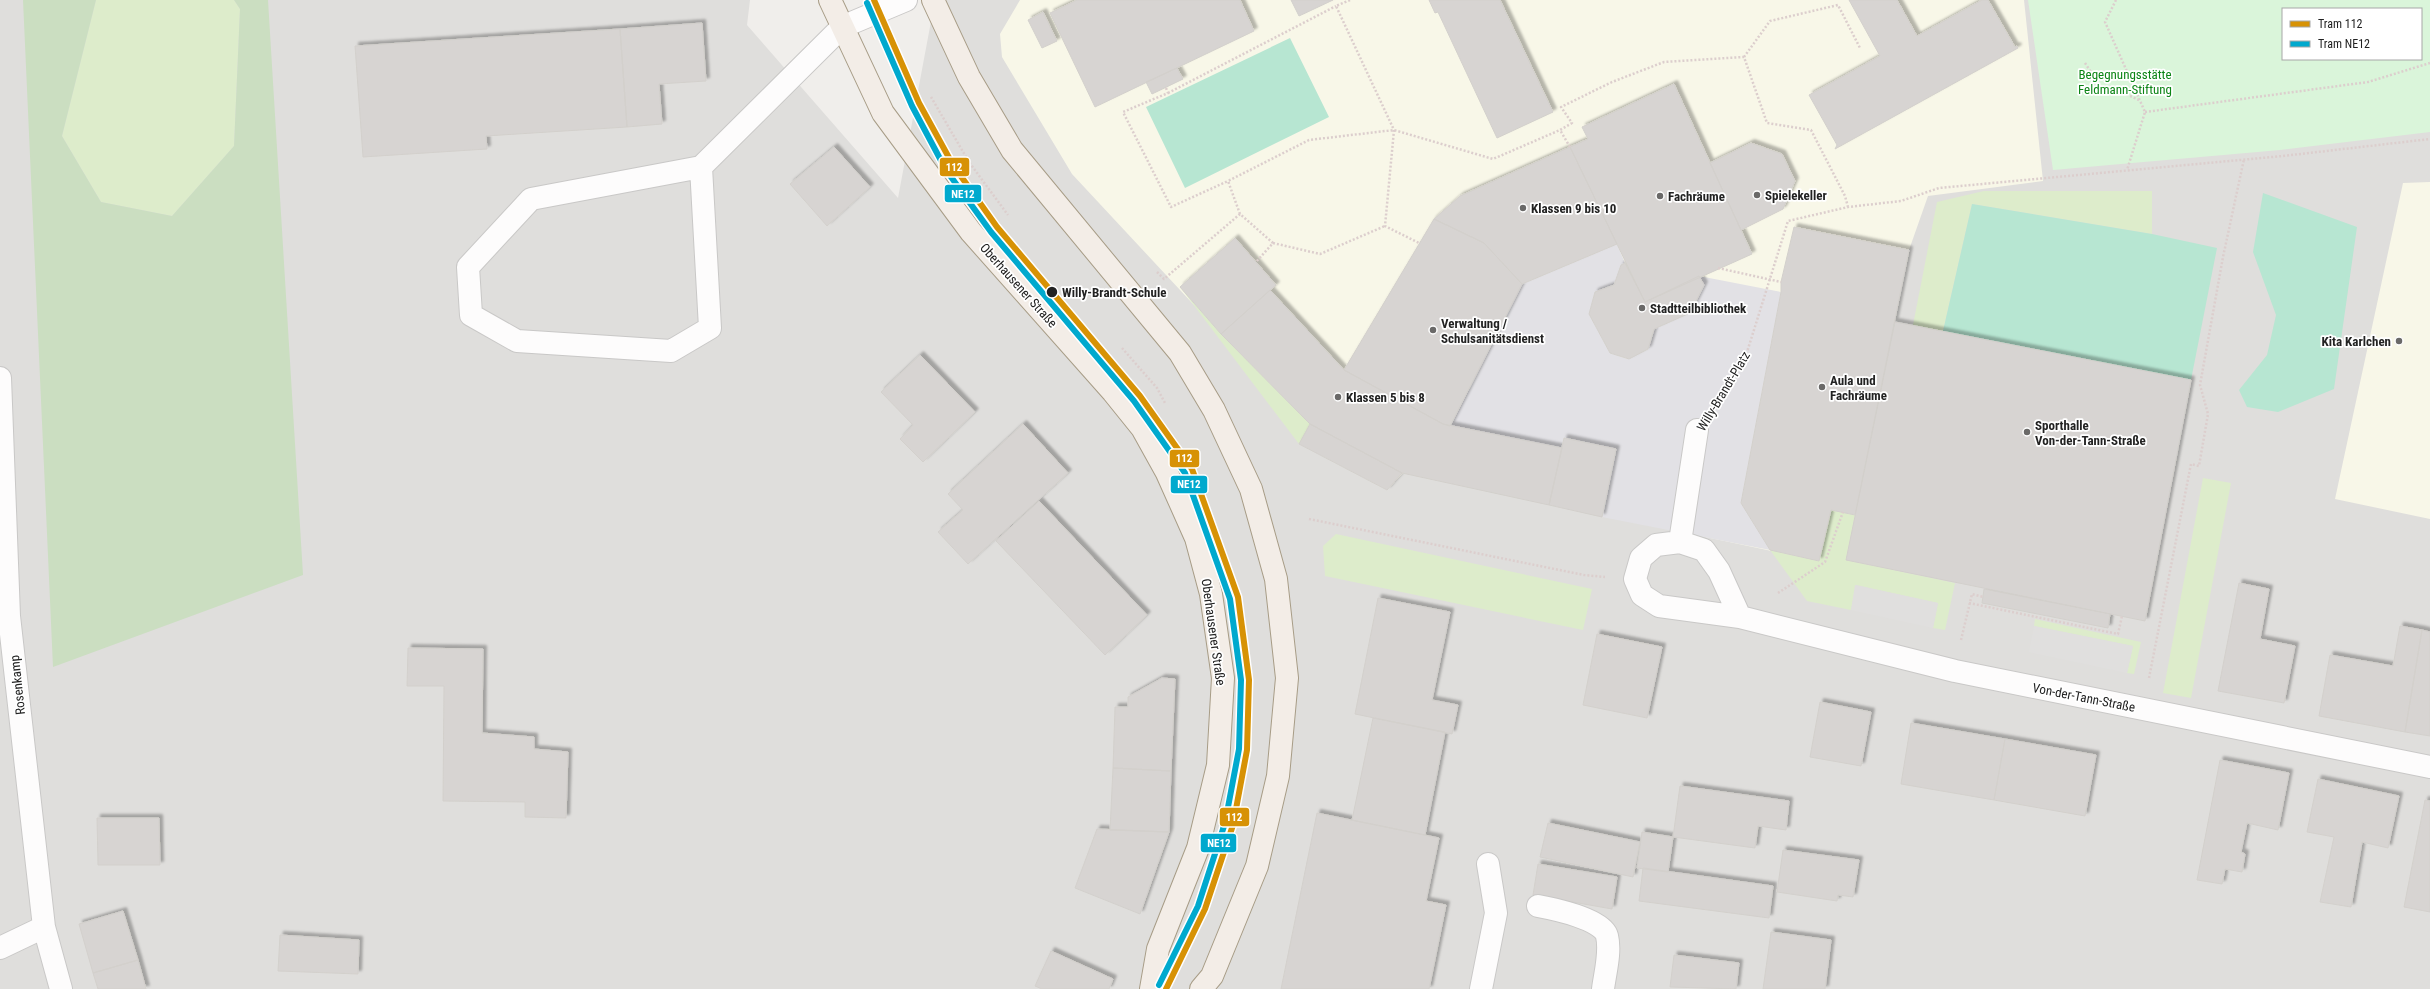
<svg xmlns="http://www.w3.org/2000/svg" width="2430" height="989" font-family="'Roboto Condensed',sans-serif">
<defs>
<filter id="shadow"><feDropShadow dx="3.5" dy="-3.5" stdDeviation="1" flood-color="#0004"/></filter>
</defs>
<rect width="100%" height="100%" fill="#f0eeeb"/>
<path fill="#dfdedc" fill-rule="evenodd" d="M0,0H750L747,25L898,198L935,0H2430V989H0ZM2283,9H2421V59H2283Z"/>
<path fill="#f8f7e8" d="M1020,0H2024L2043,181L1928,196L1909,250L1855,515L1831,510L1819,561L1403,473L1387,490L1299,444L1310,424L1221,334L1072,174L1002,57L1000,34Z
M2430,182V519L2335,499L2403,183Z"/>
<path fill="#ddeccb" d="M96,0H234L240,9L234,146L172,216L101,202L62,136Z
M1984,191H2152V234L1972,204L1943,331L1913,325L1937,202Z
M1180,287L1221,334L1310,424L1299,444Z
M2203,478L2231,483L2191,698L2163,693Z
M1831,510L1855,515L1846,560L1955,583L1945,630L1933,628L1938,603L1856,585L1851,610L1807,601L1770,550L1819,561Z
M1336,534L1592,589L1583,630L1325,576L1323,546Z
M2035,619L2141,642L2134,674L2127,673L2133,646L2034,626Z"/>
<path fill="#cbdec1" d="M23,0H96L62,136L101,202L172,216L234,146L240,9L234,0H268L303,575L53,667Z"/>
<path fill="#daf5da" fill-rule="evenodd" d="M2028,0H2430V132L2280,150L2053,170ZM2283,9H2421V59H2283Z"/>
<path fill="#b7e6d2" d="M1290,38L1329,117L1185,188L1146,107Z
M2263,193L2357,227L2334,389L2278,412L2247,407L2239,390L2267,355L2276,315L2253,252Z
M1972,204L2152,234L2217,248L2191,380L1943,331Z"/>
<path fill="#e0dfde" d="M1855,585L1938,603L1933,628L1851,610Z
M2034,626L2133,646L2127,673L2029,652Z"/>
<path fill="#e2e1e5" d="M1617,244L1625,263L1621,265L1614,285L1595,292L1589,314L1610,353L1628,359L1648,349L1654,329L1690,313L1704,285L1699,276L1781,292L1741,503L1770,550L1602,517L1616,449L1564,438L1562,448L1450,426L1522,284Z"/>
<path fill="#d7d4d2" stroke="#d3d0cc" filter="url(#shadow)" d="M1077,0H1240L1254,31L1095,107L1050,13Z
M1291,0H1333L1299,16Z
M1429,0H1500L1553,112L1497,138L1438,12L1435,13Z
M1849,0H1897L1917,36L1982,0H1988L2015,47L2017,46L2018,48L1835,149L1837,145L1809,95L1880,56Z
M1043,12L1057,41L1042,48L1028,20Z
M702,23L706,81L659,84L662,124L627,127L620,29Z
M620,29L627,127L486,136L487,149L363,157L355,46Z
M1177,68L1183,79L1152,94L1146,82Z
M1674,84L1752,254L1645,302L1570,147L1588,139L1582,127Z
M1751,143L1782,154L1795,181L1783,209L1741,230L1710,163Z
M834,147L870,187L827,226L790,184Z
M1570,147L1617,244L1522,284L1484,243L1434,219L1460,196Z
M1434,219L1484,243L1522,284L1450,426L1443,424L1344,370Z
M1794,227L1909,250L1855,515L1831,510L1819,561L1770,550L1741,503L1781,292V282Z
M1235,238L1276,285L1221,334L1180,287Z
M1625,263L1645,302L1699,276L1704,285L1690,313L1654,329L1648,349L1629,359L1610,353L1589,314L1595,292L1614,285L1621,265Z
M1270,290L1344,370L1443,424L1562,448L1549,505L1402,473L1310,424L1221,334Z
M1895,322L2191,380L2145,621L1846,560Z
M920,355L975,412L923,462L900,439L913,425L881,392Z
M1023,424L1068,473L968,564L938,532L963,510L948,494Z
M1310,424L1402,473L1387,490L1299,444Z
M1564,438L1616,449L1602,517L1549,505Z
M1039,501L1147,615L1105,655L996,541Z
M2239,583L2269,589L2260,639L2295,646L2284,703L2218,691Z
M1984,589L2110,614L2108,628L1982,603Z
M1378,598L1450,612L1432,700L1458,705L1452,734L1355,714Z
M2400,626L2422,630L2405,732L2319,716L2330,655L2393,666Z
M2422,630L2430,632V736L2405,732Z
M1597,634L1662,647L1647,718L1583,705Z
M408,648L483,649L482,733L534,737V749L568,752L566,818L525,817V802L443,801L444,686H407Z
M1162,678L1175,679L1171,771L1113,768L1115,707H1128V697Z
M1820,702L1871,712L1861,766L1810,757Z
M1373,718L1445,732L1425,835L1352,820Z
M1911,723L2005,739L1994,800L1901,784Z
M2005,739L2096,755L2085,816L1994,800Z
M2220,760L2289,773L2278,830L2247,823L2241,852L2245,854L2242,872L2225,869L2222,884L2197,880Z
M1113,768L1171,771L1169,832L1110,830Z
M2318,779L2399,796L2388,848L2362,842L2351,907L2320,902L2334,837L2307,832Z
M1680,786L1789,801L1786,830L1758,826L1755,848L1673,837Z
M2425,800L2430,801V912L2404,907Z
M1317,813L1439,838L1426,901L1446,905L1429,989H1281Z
M97,818H159L160,865H98Z
M1548,823L1640,842L1633,877L1540,857Z
M1097,829L1169,832L1140,914L1075,888Z
M1642,832L1673,837L1668,872L1637,868Z
M1783,850L1859,860L1853,897L1838,895L1837,901L1777,892Z
M1538,864L1617,877L1612,909L1533,895Z
M1643,868L1773,886L1769,918L1639,901Z
M123,911L138,960L93,973L79,924Z
M1771,932L1831,940L1825,989H1763Z
M280,935L359,940L358,974L278,971Z
M1051,951L1113,979L1109,989H1042L1035,986Z
M1674,955L1739,963L1736,989L1670,987Z
M138,960L146,989H98L93,973Z"/>
<g fill="none" stroke-linecap="round" stroke-linejoin="round">
<g stroke="#c9c8c7" stroke-width="24">
<path id="minor" d="M701,167L531,199L468,267L471,315L517,341L671,351L710,328L701,167L842,27L906,0
M0,378L9,616L44,927L61,989
M1680,542L1697,430
M1740,617L1719,571L1704,550L1680,542L1656,545L1641,558L1635,579L1642,595L1659,606L1740,617L1955,671L2430,767
M1538,906C1554,909 1603,919 1607,936C1611,952 1605,973 1603,989
M0,948L44,927
M1481,989L1496,913L1488,864"/>
</g>
<g stroke="#a79c86" stroke-width="24">
<path id="major" d="M830,0L883,113L971,232L1113,392L1142,428L1167,473L1196,538L1211,594L1223,678L1218,765L1198,848L1158,949L1151,989
M933,0L969,77L1012,150L1180,353L1214,410L1251,489L1276,579L1287,678L1278,776L1257,866L1212,976L1201,989"/>
</g>
<path stroke="#dccecd" stroke-width="2.5" stroke-dasharray="2 2" stroke-linecap="butt" d="M1350,0L1336,6L1394,130L1385,226L1419,243
M2116,0L2105,22L2145,112L2127,170
M1744,57L1770,21L1838,5L1860,48
M2085,63L2102,89L2128,95L2139,100
M1166,88L1168,93L1123,112L1171,207L1228,181
M1168,93L1336,6
M931,97L969,162L1008,215
M2145,112L2368,82L2430,63
M1570,147L1560,130L1572,123L1561,107L1612,82L1664,62L1744,57L1767,123L1811,130L1845,196L1848,207
M1240,214L1228,181L1309,140L1394,130L1493,159L1560,130
M1273,243L1320,254L1385,226
M1157,272L1164,279L1240,214L1273,243L1256,262
M1122,348L1157,388L1165,403
M1713,404L1748,349L1788,221L1848,207L1901,201L1939,188L2283,156L2430,139
M1309,519L1584,575L1605,577
M1778,593L1825,562L1843,512
M1969,603L2118,634L2122,616
M1961,640L1972,594L1983,597
M2149,678L2191,464L2199,466L2208,414L2200,385L2223,257L2244,159"/>
<use href="#minor" stroke="#fdfcfc" stroke-width="22"/>
<use href="#major" stroke="#f3ede7" stroke-width="22"/>
<path stroke="#dccecd" stroke-width="2.5" stroke-dasharray="2 2" stroke-linecap="butt" d="M1718,268L1781,282"/>
<g stroke="#fff" stroke-width="9">
<path id="tram-1" d="M874,0L919,103L953,165L997,227L1140,396L1192,469L1238,597L1249,680L1247,750L1233,825L1205,909L1166,989"/>
</g>
<g stroke="#fff" stroke-width="9">
<path id="tram-2" d="M867,3L912,106L946,170L991,232L1134,401L1185,473L1230,599L1241,680L1239,749L1225,823L1198,906L1159,985"/>
</g>
<use href="#tram-1" stroke="#d79205" stroke-width="6"/>
<use href="#tram-2" stroke="#00a9ce" stroke-width="6"/>
</g>
<g fill="#6a6968" stroke="#fff" stroke-width="1.5">
<circle cx="1757" cy="195" r="4"/>
<circle cx="1660" cy="196" r="4"/>
<circle cx="1523" cy="208" r="4"/>
<circle cx="1642" cy="308" r="4"/>
<circle cx="1433" cy="330" r="4"/>
<circle cx="2399" cy="341" r="4"/>
<circle cx="1822" cy="387" r="4"/>
<circle cx="1338" cy="397" r="4"/>
<circle cx="2027" cy="432" r="4"/>
</g>
<circle fill="#222" stroke="#fff" stroke-width="1.5" cx="1052" cy="292" r="6"/>
<g text-anchor="middle" stroke-width="3.5" stroke-linejoin="round" paint-order="stroke">
<g font-size="13" fill="#0c8416" stroke="#fff">
<text x="2125" y="79">Begegnungsstätte<tspan x="2125" dy="15">Feldmann-Stiftung</tspan></text>
</g>
<g font-size="13" font-weight="bold" fill="#222" stroke="#fff" text-anchor="start">
<text x="1765" y="200">Spielekeller</text>
<text x="1668" y="201">Fachräume</text>
<text x="1531" y="213">Klassen 9 bis 10</text>
<text x="1650" y="313">Stadtteilbibliothek</text>
<text x="1441" y="328">Verwaltung /<tspan x="1441" dy="15">Schulsanitätsdienst</tspan></text>
<text x="2391" y="346" text-anchor="end">Kita Karlchen</text>
<text x="1830" y="385">Aula und<tspan x="1830" dy="15">Fachräume</tspan></text>
<text x="1346" y="402">Klassen 5 bis 8</text>
<text x="2035" y="430">Sporthalle<tspan x="2035" dy="15">Von-der-Tann-Straße</tspan></text>
</g>
<g font-size="13" fill="#222" stroke="#fff">
<text transform="translate(1019 285) rotate(48)" y="5">Oberhausener Straße</text>
<text transform="translate(1723 391) rotate(-59)" y="5">Willy-Brandt-Platz</text>
<text transform="translate(1214 632) rotate(82)" y="5">Oberhausener Straße</text>
<text transform="translate(17 685) rotate(-96)" y="5">Rosenkamp</text>
<text transform="translate(2084 697) rotate(11)" y="5">Von-der-Tann-Straße</text>
</g>
<g font-size="13" font-weight="bold" fill="#222" stroke="#fff" text-anchor="start">
<text x="1062" y="297">Willy-Brandt-Schule</text>
</g>
</g>
<g stroke="#fff" stroke-width="1.5">
<rect x="939" y="157" width="31" height="20" rx="4" fill="#d79205"/>
<rect x="944" y="184" width="38" height="19" rx="4" fill="#00a9ce"/>
<rect x="1169" y="449" width="31" height="19" rx="4" fill="#d79205"/>
<rect x="1170" y="475" width="38" height="19" rx="4" fill="#00a9ce"/>
<rect x="1219" y="807" width="31" height="20" rx="4" fill="#d79205"/>
<rect x="1200" y="833" width="37" height="20" rx="4" fill="#00a9ce"/>
</g>
<g font-size="11" text-anchor="middle" font-weight="bold" fill="#fff">
<text x="954" y="171">112</text>
<text x="963" y="198">NE12</text>
<text x="1184" y="462">112</text>
<text x="1189" y="488">NE12</text>
<text x="1234" y="821">112</text>
<text x="1219" y="847">NE12</text>
</g>
<rect x="2282" y="8" width="140" height="52" fill="#ffffff" stroke="#a7a7a7"/>
<rect x="2290" y="21" width="20" height="6" fill="#d79205" stroke="#a7a7a7"/>
<text x="2318" y="28" font-size="12" fill="#222222">Tram 112</text>
<rect x="2290" y="41" width="20" height="6" fill="#00a9ce" stroke="#a7a7a7"/>
<text x="2318" y="48" font-size="12" fill="#222222">Tram NE12</text>
</svg>
